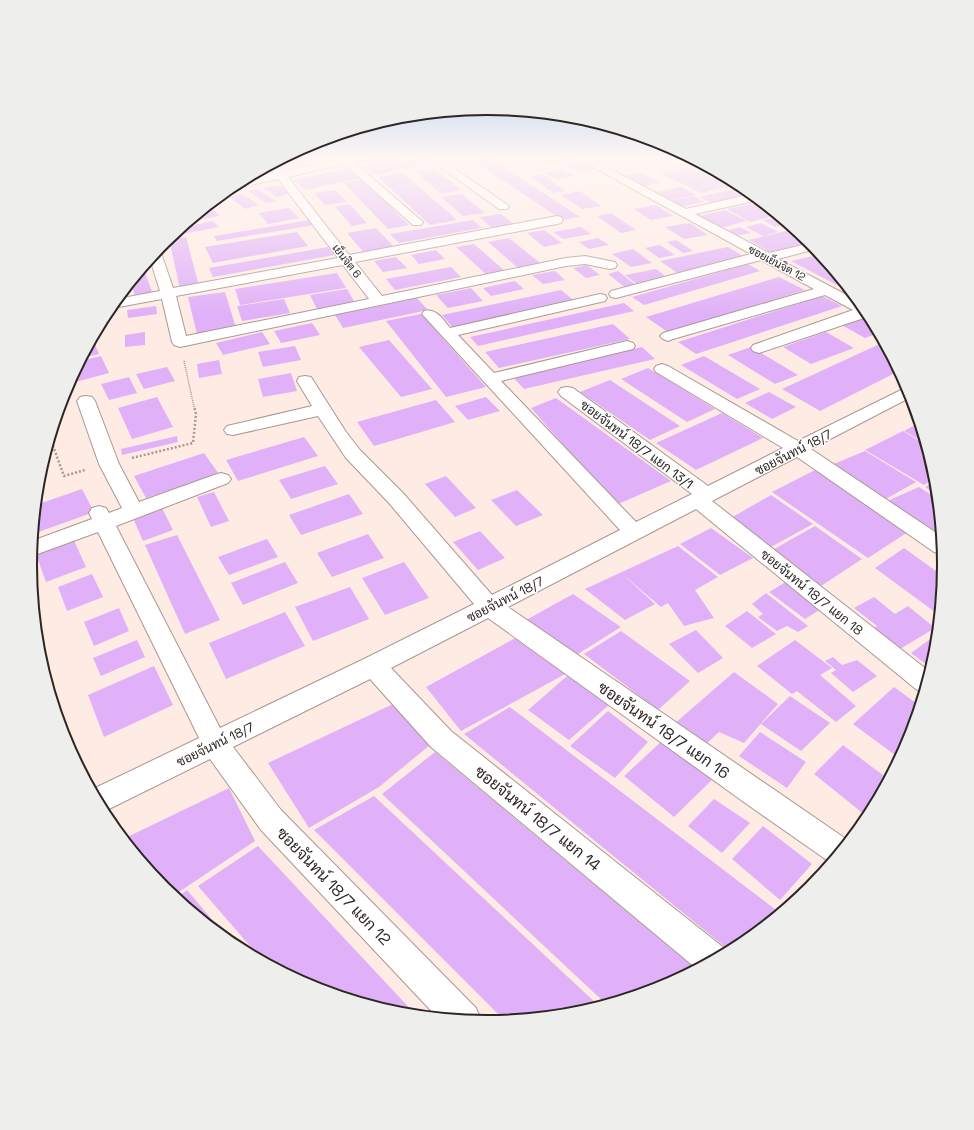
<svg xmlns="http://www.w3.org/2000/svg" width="974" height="1130" font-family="'Space Grotesk',Sarabun,sans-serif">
<rect width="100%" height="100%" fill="#feebe4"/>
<path fill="#e0b1f8" d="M285,157H311L314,161L285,165L280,160Z
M406,157H427L436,161L377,175L363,167Z
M468,157H488L580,217L562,220Z
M595,157H618L620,159L604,162Z
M575,160L594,169L580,172L561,163Z
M702,164L740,184L701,193L660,173Z
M346,169L361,178L306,190L293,180Z
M435,169L461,190L441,194L416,172Z
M561,169L574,175L557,179L544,173Z
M403,173L457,220L430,225L378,177Z
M642,173L660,183L644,186L625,175Z
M542,174L566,191L553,193L530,176Z
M362,180L409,225L388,229L344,183Z
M277,185L291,193L277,197L263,188Z
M681,187L696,195L672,200L657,192Z
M744,187L754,196L715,205L699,197Z
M257,189L276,201L266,203L248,191Z
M336,190L347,202L325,205L314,193Z
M580,191L601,206L582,209L561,195Z
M242,194L259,205L245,209L229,197Z
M462,194L485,213L463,216L441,197Z
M694,196L704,202L681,207L671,201Z
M762,202L777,215L750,222L727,209Z
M349,204L367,223L352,226L335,207Z
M209,205L219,216L188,222Z
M656,205L673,216L651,220L634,209Z
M289,208L299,218L268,224L259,213Z
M725,210L747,221L721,228L699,216Z
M611,213L636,230L621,233L597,216Z
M501,214L514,224L492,228L479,217Z
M775,218L786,224L775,227L763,220Z
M310,220L314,225L217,241L214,236Z
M473,220L482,228L399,243L390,234Z
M213,221L219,227L178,235L176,232L181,228Z
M690,223L708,235L684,239L665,227Z
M761,223L778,232L763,236L746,227Z
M581,227L591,234L563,239L553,232Z
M740,227L751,233L735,236L725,231Z
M376,228L397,250L367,256L347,233Z
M794,229L811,243L772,253L749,240Z
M544,230L562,243L544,247L527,233Z
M297,232L308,246L213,263L205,247Z
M186,237L199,286L180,289L169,239Z
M509,238L540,263L518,268L488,242Z
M598,238L609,245L589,249L579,242Z
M676,240L693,251L683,253L667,242Z
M474,244L506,272L487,275L456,247Z
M660,245L675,255L659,258L645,248Z
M328,247L335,255L213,277L209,268Z
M728,247L748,259L679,274L660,261Z
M633,249L652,263L631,267L612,254Z
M436,250L445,259L419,264L411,255Z
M817,255L824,259L852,293L791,261Z
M396,257L407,268L383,272L374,261Z
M748,264L760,271L644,305L632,297Z
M587,265L600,275L586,278L573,268Z
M143,267L154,297L136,300L131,282Z
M451,267L461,277L395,290L386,279Z
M656,269L668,278L637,284L625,275Z
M555,271L565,280L543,284L532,275Z
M618,271L637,286L626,288L608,274Z
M337,273L346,288L240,305L235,289Z
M779,277L805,290L669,333L646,317Z
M515,281L524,289L491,296L483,288Z
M471,288L483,301L448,308L436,295Z
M347,289L355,303L317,309L310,295Z
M561,290L576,302L454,329L442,315Z
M225,292L236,328L197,334L188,297Z
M822,296L842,306L696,354L678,342Z
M417,298L428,310L343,328L335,315Z
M284,299L290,313L242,321L237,306Z
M624,303L634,311L478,346L470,337Z
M156,306L157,314L128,318L127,310Z
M421,314L486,387L446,397L386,321Z
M861,315L873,322L879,333L865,338L838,323Z
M312,323L320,335L281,343L274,331Z
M613,324L630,339L499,368L485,352Z
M145,332V345L125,347V335Z
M262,332L270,344L223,355L216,343Z
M826,332L854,348L811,364L783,347Z
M389,340L432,389L401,397L359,347Z
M94,342L99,354L82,358L90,343Z
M884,342L899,371L820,411L782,389Z
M295,346L301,360L263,367L258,352Z
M642,347L655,359L524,389L513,377Z
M751,347L798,375L775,384L728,355Z
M101,356L109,373L68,384L80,361Z
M704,356L760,389L737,399L681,365Z
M219,360L222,374L199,378L197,364Z
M167,367L175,381L144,389L136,374Z
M648,368L715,409L687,422L621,379Z
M291,373L297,391L263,397L258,379Z
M129,377L137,393L109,400L101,384Z
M610,380L680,426L650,440L580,392Z
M769,392L796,407L772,419L745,403Z
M157,397L173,427L132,439L118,408Z
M486,397L500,411L468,420L455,406Z
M556,398L671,481L616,505L531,408Z
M436,400L455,422L374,446L357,422Z
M722,413L763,438L696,470L656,443Z
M919,423L925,443L904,431Z
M903,431L926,445L935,478L924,485L865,450Z
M177,436L178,442L122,455L121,449Z
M304,437L318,456L238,481L226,460Z
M865,451L916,482L884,500L829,466Z
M204,453L219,474L146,498L134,476Z
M325,466L338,484L291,499L279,480Z
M815,470L908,532L868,558L772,492Z
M446,476L476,508L455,517L425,484Z
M936,481L937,495L925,487Z
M919,487L938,499L940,529L933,533L887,501Z
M82,489L94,512L33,534L36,505Z
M517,490L543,515L516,526L491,500Z
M214,492L229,521L211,527L197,497Z
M349,494L363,514L301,535L289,515Z
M771,495L813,524L769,548L729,519Z
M161,506L173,530L143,541L132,516Z
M815,526L862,559L818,588L769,552Z
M711,528L753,558L720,575L680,544Z
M480,531L505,558L478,570L453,542Z
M368,534L384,558L332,577L317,553Z
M177,535L220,620L185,634L145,545Z
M72,536L86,567L46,582L34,549Z
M267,539L278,557L229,575L218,557Z
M678,546L718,577L695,590L714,618L684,626L668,603L661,607L622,574L655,604L625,620L585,589Z
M904,548L943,576L939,615L875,568Z
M285,562L298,583L243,605L231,583Z
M404,562L429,598L385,615L362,578Z
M92,574L103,597L67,611L58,587Z
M789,580L824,607L805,619L769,592Z
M350,587L369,619L313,641L295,607Z
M766,593L808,626L798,632L787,626L777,631L758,617L763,614L752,604Z
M573,594L621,627L570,659L519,624Z
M874,597L895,614L908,606L935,628L895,652L869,632L877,626L854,608Z
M119,608L129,631L94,646L84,622Z
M747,611L776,634L752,648L725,626Z
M285,612L305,646L226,679L209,643Z
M696,630L723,658L698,673L669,644Z
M621,631L690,681L658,710L584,654Z
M937,634L935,654L931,668L911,653Z
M521,635L569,672L461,731L426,687Z
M137,640L145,657L101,676L93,658Z
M795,640L832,668L820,675L856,706L836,722L797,691L792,694L757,666Z
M38,643L59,701L54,703L39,654Z
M833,657L842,665L857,660L877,676L853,692L831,673L836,670L825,661Z
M154,666L173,705L104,737L88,695Z
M734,672L778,704L744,743L719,732L703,747L674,724Z
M567,676L610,704L569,740L528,710Z
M894,687L920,706L909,740L899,758L853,724Z
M790,696L830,723L801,751L761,724Z
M393,704L430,745L379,787L309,828L268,763Z
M510,707L780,913L741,945L730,951L464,734Z
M56,711H57L71,751L65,740Z
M608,711L648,742L615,778L570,746Z
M760,732L806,762L787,788L739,756Z
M663,740L717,775L674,817L624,776Z
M843,745L888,779L880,795L865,815L814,774Z
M435,752L696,969L662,987L606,1004L382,794Z
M229,788L255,841L173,896L164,888L123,839Z
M374,796L599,1006L576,1013L504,1020L314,830Z
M714,799L750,823L722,853L688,826Z
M763,826L812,864L780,900L732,859Z
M258,846L416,1015L398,1013L312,987L262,960L198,886Z
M815,871L820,876L810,888L792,903L791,902Z
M187,890L230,941L229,942L176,898Z"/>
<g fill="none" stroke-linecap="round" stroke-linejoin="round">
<g stroke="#a99892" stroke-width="2">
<path id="minor" d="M348,157H368L367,159L354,162L423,222L421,225H413L344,164L288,177L349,255L557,216L561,217L563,220L561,223L557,224L355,262L382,296L566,258L585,256L615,262L617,265L615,268L610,269L585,264L566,266L180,347L174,345L172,342L162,299L113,308H110L117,299L160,291L150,259L157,250L161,253L173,288L338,258L278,179L232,189H229L241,181L274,173L268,166L276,162L283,171ZM343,265L369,299L186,336L176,296Z
M426,157H438L509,206L507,209H499Z
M575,157H588L686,209L752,194L759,200L695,214L769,253L811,243L816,249L778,259L860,302L870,316L759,353L753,351L751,348L753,345L853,310L825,295L673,339L668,341L663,339L660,336L663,333L814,289L761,260L616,298L611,297L609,294L611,291L751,254Z
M600,294L605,295L607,298L605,301L458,335L494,373L627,341L633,343L635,346L633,349L501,381L636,522L692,494L561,396L558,392L561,388L567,387L573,388L708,486L783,448L656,372L654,369L656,366L662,364L668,366L798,441L907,387L911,397L811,449L941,536L943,554L934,552L797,457L712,501L930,672L924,692L917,690L696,509L508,607L849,841L831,863L748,805L488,618L391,668L451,731L724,948L726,953L697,969L431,747L370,679L233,747L281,810L476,1008L481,1020V1021L437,1017L261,830L210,759L103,812L91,790L199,738L98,532L32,556V541L92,519L89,513L92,508L99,506L106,508L109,513L122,508L99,464L77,401L80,397L86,396L92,397L95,401L119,464L139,502L214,475L221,473L228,475L231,479L228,483L116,526L220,728L364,659L474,604L389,503L346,458L318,416L233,435L227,434L224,430L227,426L312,406L297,381L299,377L305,376L311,377L346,432L360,450L403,493L492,595L620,530L422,314L424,311C436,308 443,319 450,328Z"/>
</g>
<path stroke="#a69893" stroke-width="1.5" stroke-dasharray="1 1" stroke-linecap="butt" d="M184,361L194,407"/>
<path stroke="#a69893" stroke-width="2.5" stroke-dasharray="2 2" stroke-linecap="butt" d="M50,438L64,476L85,470
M132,458L193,443L196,414L194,406"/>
<use href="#minor" fill="#fff" fill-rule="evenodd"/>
</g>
<linearGradient id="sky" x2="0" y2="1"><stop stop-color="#81b6f0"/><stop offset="0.5" stop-color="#fff6f3"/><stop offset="1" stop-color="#fff6f3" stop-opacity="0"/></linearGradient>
<rect width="974" height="315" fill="url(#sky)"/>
<g text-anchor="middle" stroke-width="3" stroke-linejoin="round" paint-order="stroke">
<g font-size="11" fill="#2d2624" stroke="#fff">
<text transform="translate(347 261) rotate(52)" y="4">เย็นจิต 6</text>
<text transform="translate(777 263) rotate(28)" y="4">ซอยเย็นจิต 12</text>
</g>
<g font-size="13" fill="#2d2624" stroke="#fff">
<text transform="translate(637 444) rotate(37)" y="5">ซอยจันทน์ 18/7 แยก 13/1</text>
<text transform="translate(793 452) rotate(-27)" y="5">ซอยจันทน์ 18/7</text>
<text transform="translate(812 592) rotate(39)" y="5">ซอยจันทน์ 18/7 แยก 18</text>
<text transform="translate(505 599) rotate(-27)" y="5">ซอยจันทน์ 18/7</text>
<text transform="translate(215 744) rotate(-26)" y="5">ซอยจันทน์ 18/7</text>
</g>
<g font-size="16" fill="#2d2624" stroke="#fff">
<text transform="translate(664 730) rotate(35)" y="6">ซอยจันทน์ 18/7 แยก 16</text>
<text transform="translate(538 818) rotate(39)" y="6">ซอยจันทน์ 18/7 แยก 14</text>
<text transform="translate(334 886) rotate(46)" y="6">ซอยจันทน์ 18/7 แยก 12</text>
</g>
</g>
<path d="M0 0H974V1130H0ZM37 565a450 450 0 1 1 900 0a450 450 0 1 1-900 0Z" fill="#eeeeed" fill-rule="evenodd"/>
<path fill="none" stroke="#2d2624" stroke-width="2" d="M37 565a450 450 0 1 1 900 0a450 450 0 1 1-900 0Z"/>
</svg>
